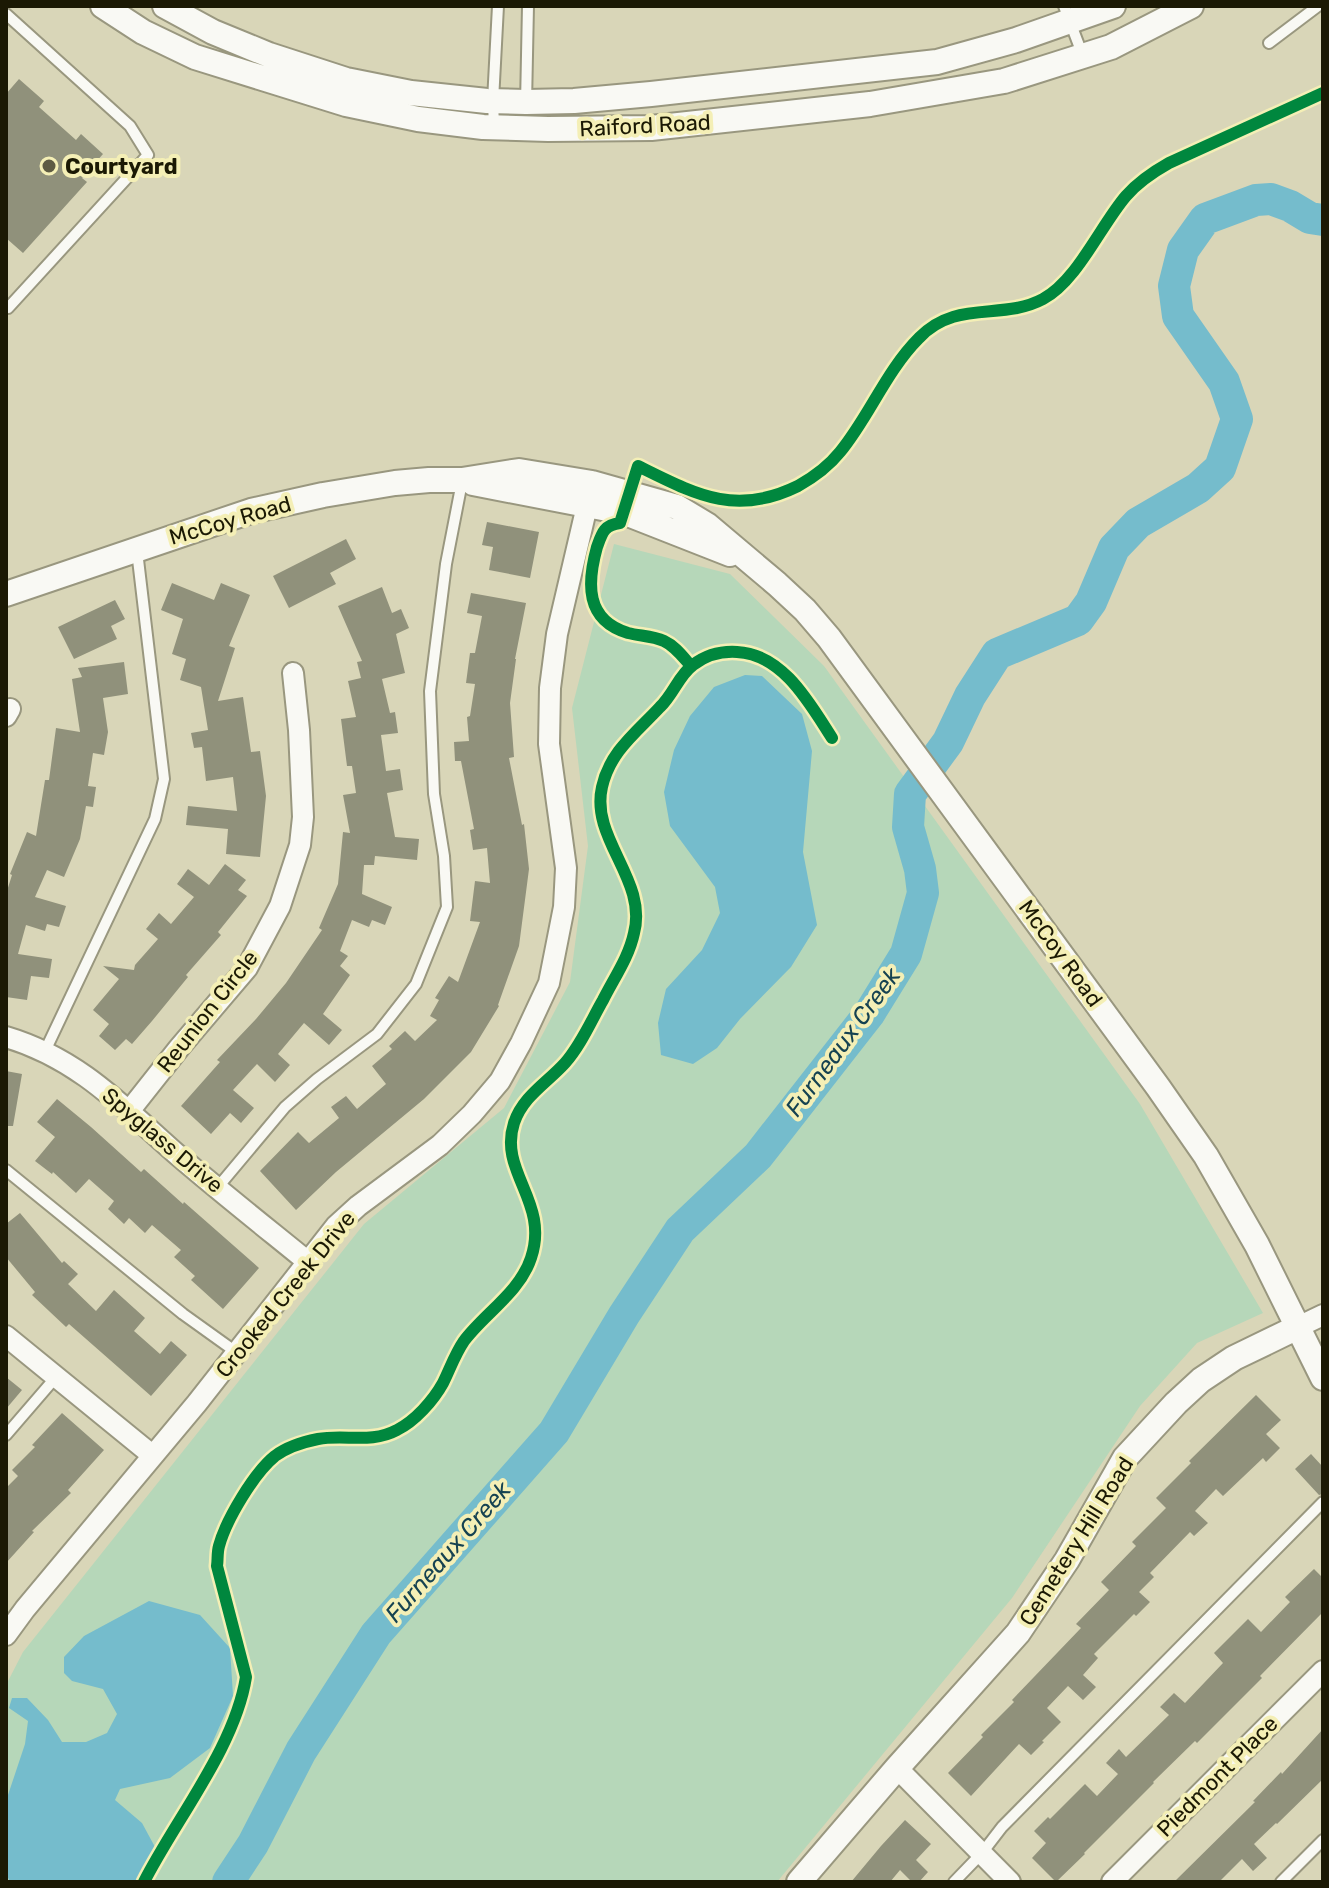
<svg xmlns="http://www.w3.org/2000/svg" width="1329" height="1888" font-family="Rubik,sans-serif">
<rect width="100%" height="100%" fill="#d9d6b8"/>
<path fill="#b6d7b9" d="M614,544L730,574L824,666L1140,1104L1263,1313L1197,1343L1140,1406L1012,1598L777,1882H6V1685L23,1652L364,1224L504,1108L570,982L588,846L572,708Z"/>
<path fill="#75bccc" d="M745,675L762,676L802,714L812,751L803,852L817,925L791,967L740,1019L717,1048L693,1064L661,1055L658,1023L666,989L702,950L720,913L715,887L670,826L664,792L674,750L690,716L714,687Z
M149,1601L200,1615L230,1648L233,1696L210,1748L170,1778L120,1789L115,1800L142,1823L155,1847L135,1882H10L6,1873V1801L25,1744L28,1721L9,1708L12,1698H27L48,1720L62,1742H86L107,1733L117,1714L103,1689L72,1681L64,1673V1657L84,1636Z"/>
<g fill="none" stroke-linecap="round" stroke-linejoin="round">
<path stroke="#75bccc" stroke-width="32" d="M228,1882L253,1844L301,1751L376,1634L554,1432L624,1315L680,1230L758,1156L869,1014L906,954L923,893L920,869L908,827L910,794L948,742L970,696L997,654L1078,620L1091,602L1114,548L1138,523L1198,488L1220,468L1237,419L1224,382L1178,316L1174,286L1183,250L1205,219L1256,200L1271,199L1290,206L1310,218L1323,220"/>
</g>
<path fill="#90917b" d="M19,79L44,101L39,107L76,140L81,134L103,154L82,178L87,182L23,253L6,238V94Z
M487,522L539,532L530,578L489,570L493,547L482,545Z
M346,539L356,559L330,573L336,584L289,608L273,576Z
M172,583L214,600L221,583L250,595L229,646L235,648L218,701L243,697L251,752L260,751L266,796L260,857L226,854L228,829L186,825L188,806L237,811L233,777L206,781L202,747L194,748L191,733L208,730L201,687L180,680L186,659L172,654L183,619L161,610Z
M382,587L392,613L401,609L409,628L396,634L405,673L382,679L390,713L395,712L398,733L381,735L386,771L400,769L403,790L387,793L395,837L419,839L417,860L375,856L374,865H364L362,894L392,907L385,925L372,920L369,927L352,920L340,951L348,956L340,966L350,975L323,1014L342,1030L329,1045L304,1023L278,1054L290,1065L275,1082L257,1064L233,1090L254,1108L241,1123L230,1113L211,1134L181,1106L220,1062L217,1060L256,1019L286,983L322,930L319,928L338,884L343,832L350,833L343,795L356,793L352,766H347L341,719L356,717L348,681L361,678L357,662L362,661L338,606Z
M471,593L526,603L515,659H516L510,703L514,757L509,758L522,825L524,824L529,869L519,946L498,1005L499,1006L471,1052L424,1099L336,1172L296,1210L260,1171L298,1132L309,1143L339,1118L331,1107L346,1096L357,1109L386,1084L372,1066L392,1049L389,1046L405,1031L415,1041L437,1020L430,1016L439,1000L435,998L449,976L458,982L480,922L470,921L475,881L490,883L487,848L473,850L470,830L474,829L461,761H455L454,742L469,741L467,717L470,716L475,684L466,683L470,653H475L482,616L467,613Z
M115,600L125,619L111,626L117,639L74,659L58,627Z
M124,662L128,694L103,698L108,732L104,755L93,753L88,786L96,787L93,807L86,806L80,839L64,877L47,870L35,897L66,906L59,927L47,924L45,931L26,925L18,954L52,959L49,978L31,976L27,1000L6,997V894L12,875L10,874L27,832L36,836L45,780H49L56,728L80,732L72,679L82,677L78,668Z
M225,864L246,880L238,890L247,896L218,932L221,935L186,975L188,977L152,1021L132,1044L126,1039L115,1050L99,1036L109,1024L93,1010L119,979L103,966L134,970L135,965L158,939L146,929L159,913L171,924L194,897L177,884L188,869L209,885Z
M6,1071L22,1074L13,1126H6Z
M57,1099L91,1127L141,1172L144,1169L183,1204L184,1202L259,1268L223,1309L191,1280L195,1276L174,1257L181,1250L152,1225L145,1233L129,1218L124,1224L108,1209L114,1201L89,1179L76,1193L53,1172L52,1174L35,1161L55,1137L37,1122Z
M20,1213L62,1263L64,1261L78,1274L68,1284L96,1311L114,1290L145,1318L134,1331L160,1354L171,1341L187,1355L151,1396L69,1324L66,1327L32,1295L35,1292L6,1257V1224Z
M6,1377L22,1390L6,1409Z
M1256,1395L1281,1420L1266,1434L1280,1448L1266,1462L1263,1458L1223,1496L1216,1489L1195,1511L1208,1523L1194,1536L1190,1532L1150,1573L1154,1577L1139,1592L1150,1602L1136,1616L1134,1614L1094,1654L1098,1658L1083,1675L1096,1687L1083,1700L1068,1686L1047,1708L1061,1722L1042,1741L1044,1742L1031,1755L1019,1744L971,1796L948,1773L983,1737L981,1735L1014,1702L1012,1700L1081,1628L1076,1624L1109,1590L1101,1582L1136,1546L1132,1542L1166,1508L1156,1498L1191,1463L1189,1461Z
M62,1413L104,1450L68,1490L71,1493L32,1531L34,1532L6,1563V1488L18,1476L12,1470L35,1447L32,1445Z
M1311,1454L1323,1467V1494L1319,1495L1295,1469Z
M1314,1569L1323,1578V1612L1260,1676L1262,1678L1197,1743L1195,1741L1153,1782L1154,1783L1084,1853L1085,1854L1056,1882L1032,1858L1046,1843L1034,1831L1048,1817L1050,1819L1085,1784L1097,1796L1118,1774L1106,1763L1119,1749L1126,1757L1169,1715L1160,1707L1174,1693L1185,1703L1223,1663L1214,1653L1248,1619L1261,1632L1290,1602L1285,1597Z
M1323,1729V1779L1277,1824L1276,1823L1254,1844L1267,1858L1253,1871L1242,1859L1219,1882H1174L1255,1802L1253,1801L1281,1772L1282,1774Z
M905,1820L931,1844L916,1860L928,1872L919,1882H912L900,1870L890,1882H851L881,1846Z"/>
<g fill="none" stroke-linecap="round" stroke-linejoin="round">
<g stroke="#99977f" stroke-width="14">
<path id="service" d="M1064,6L1083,56
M6,14L130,126L148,155L8,308
M1269,43L1318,6
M526,104L528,6
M494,127L493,101L498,6
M45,1051L155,819L164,779L137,551
M6,1170L183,1314L236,1352
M218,1187L285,1107L317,1079L377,1034L416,984L447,907L444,856L434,794L430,691L446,564L462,482
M6,1435L56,1377
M954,1882L982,1853L1002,1827L1323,1502
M1281,1882L1323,1840"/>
</g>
<g stroke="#99977f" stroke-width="24">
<path id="minor" d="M6,716L10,709
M6,1037C80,1059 124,1108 180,1157C222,1193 265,1227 308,1262
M130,1110L179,1048L247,968L280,906L300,845L303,817L299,730L293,673
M1298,1327L1323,1315
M6,1336L152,1455
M6,1635L25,1609L197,1403L336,1226L358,1206L440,1145L472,1114L500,1081L521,1043L549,983L564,907L566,868L549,744L550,688L557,634L590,493
M897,1768L1010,1882
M1112,1882L1323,1671"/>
</g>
<g stroke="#99977f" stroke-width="28">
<path id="tertiary" d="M103,6L143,32L195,57L346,104L418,119L483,127L548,129L651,128L870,104L1004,81L1111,47L1191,6
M165,6L213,32L269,55L346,80L411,93L487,101L526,102L574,101L651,94L937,62L1016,40L1113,6
M473,483L623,512L730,554
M6,594L251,511L323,495L395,483L429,480H462L519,471L592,483L677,507L707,525L777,584L805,610L829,638L1158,1087L1206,1156L1257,1245L1323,1378
M799,1882L897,1768L1018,1633L1067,1560L1125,1458L1176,1403L1201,1380L1234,1358L1298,1327"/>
</g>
<use href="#service" stroke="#f9f9f4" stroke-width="10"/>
<use href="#minor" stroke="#f9f9f4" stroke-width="20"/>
<use href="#tertiary" stroke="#f9f9f4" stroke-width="24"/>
<g stroke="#f4efb6" stroke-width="17">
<path id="cycleway" d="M691,666C683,657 675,646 664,641C653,636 640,636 628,633C585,620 587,583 597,547C602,533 604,525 620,523L638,466C695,494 735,517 798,486C814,477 828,467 840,452C869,417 886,371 919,338C956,299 1002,321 1043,299C1077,281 1101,225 1126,196C1139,181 1153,172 1169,163L1323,93
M144,1882C176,1819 235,1747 246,1677L217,1566C218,1560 217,1553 219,1546C226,1520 254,1473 275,1456C287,1447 303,1442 318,1439C345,1434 371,1444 397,1430C415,1421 433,1401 443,1383C450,1369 455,1354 464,1341C484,1314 520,1292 531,1258C550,1202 498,1172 514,1123C523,1096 547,1083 565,1063C581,1045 591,1021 603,1000C614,978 629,957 634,933C648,880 590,839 602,787C610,751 637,732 660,707C673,695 679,675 693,665C706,655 721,651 737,652C783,654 810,704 832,738"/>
</g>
<use href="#cycleway" stroke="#00873e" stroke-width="12"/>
</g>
<circle fill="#5e5b43" stroke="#f4efb6" stroke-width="3" cx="49" cy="166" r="8"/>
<g text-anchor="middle" stroke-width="8" stroke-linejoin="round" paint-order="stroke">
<g font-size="22" fill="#1b1904" stroke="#f4efb6">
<text transform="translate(645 125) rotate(-3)" y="8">Raiford Road</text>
<text transform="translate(230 520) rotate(-16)" y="8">McCoy Road</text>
<text transform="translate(1061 953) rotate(54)" y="8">McCoy Road</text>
<text transform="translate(207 1011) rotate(-52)" y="8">Reunion Circle</text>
<text transform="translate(163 1140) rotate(40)" y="8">Spyglass Drive</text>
<text transform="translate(285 1294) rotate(-51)" y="8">Crooked Creek Drive</text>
<text transform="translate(1076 1541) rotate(-58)" y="8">Cemetery Hill Road</text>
<text transform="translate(1217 1776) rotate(-45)" y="8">Piedmont Place</text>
</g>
<g font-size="22" font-weight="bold" fill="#1b1904" stroke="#f4efb6" text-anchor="start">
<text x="65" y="174">Courtyard</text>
</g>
<g font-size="24" font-style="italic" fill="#154251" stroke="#f4efb6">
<text transform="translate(843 1042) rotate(-54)" y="8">Furneaux Creek</text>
<text transform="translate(448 1552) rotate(-49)" y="8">Furneaux Creek</text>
</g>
</g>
<rect width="1329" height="1888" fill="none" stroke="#1b1904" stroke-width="16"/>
</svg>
